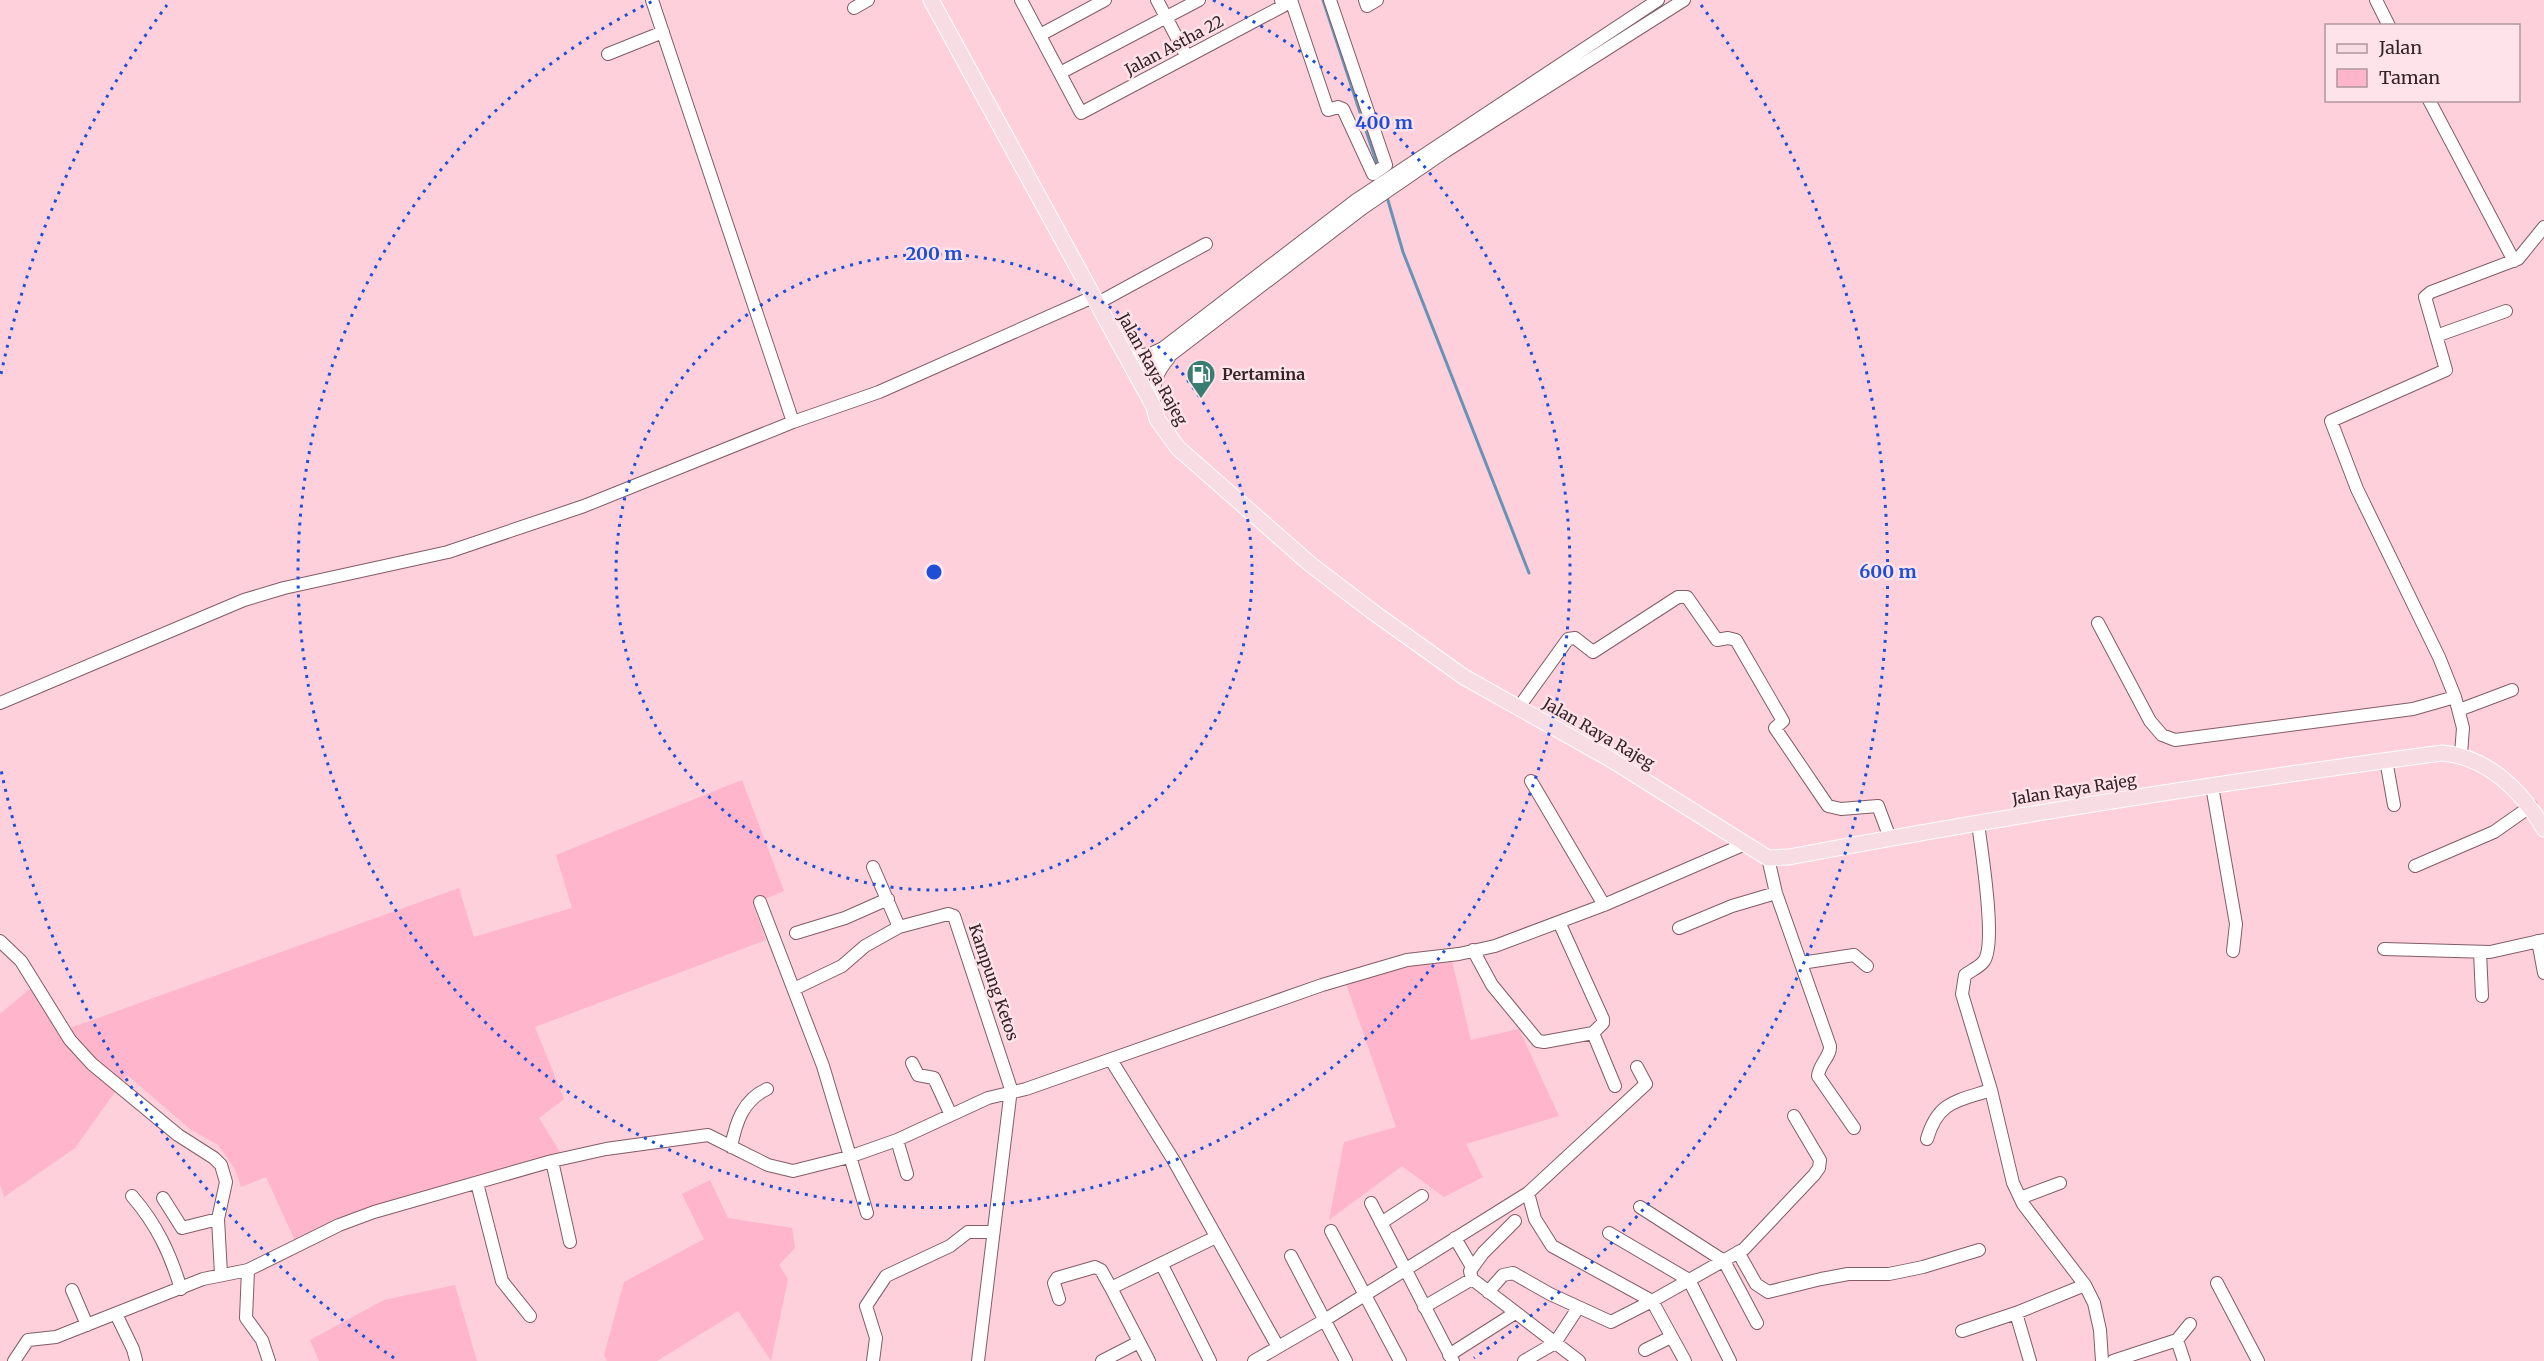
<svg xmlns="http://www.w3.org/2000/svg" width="2544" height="1361" font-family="Merriweather,serif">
<rect width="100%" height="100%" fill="#fdd0dc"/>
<path fill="#ffb5cb" d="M742,780L784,891L753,904L766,940L535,1027L564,1099L539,1118L560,1152L363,1213L296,1243L266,1177L241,1187L235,1169L218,1145L190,1129L127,1075L75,1148L4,1197L0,1184V1014L32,987L59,1032L459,888L474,937L572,908L556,855Z
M1449,949L1471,1040L1519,1029L1559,1116L1466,1144L1483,1177L1444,1197L1402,1166L1329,1220L1344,1142L1396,1127L1343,975Z
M710,1180L728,1218L792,1228L795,1248L779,1265L788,1279L771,1361L738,1311L657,1361H607L604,1355L624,1282L704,1239L682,1194Z
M455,1285L477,1361H319L310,1340L384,1300Z"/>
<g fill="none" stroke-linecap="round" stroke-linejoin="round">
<path stroke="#6993b5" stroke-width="3" d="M1323,0L1378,167
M1387,197L1403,252L1529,573"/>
<g stroke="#825c67" stroke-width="14">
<path id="minor" d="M652,0L793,422
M1021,0L1081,113L1283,6L1281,0
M1157,0L1187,57
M1291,0L1328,110L1338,107L1343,109L1373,174L1386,165L1330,0
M1365,0L1367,6L1377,0
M2376,0L2389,26
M854,8L868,0
M1040,35L1105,0
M608,54L663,32
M1060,73L1199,0
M2429,100L2514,261
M1096,304L1206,244
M2436,336L2506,311
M1122,350C1138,358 1148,356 1163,348L1356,200L1658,0
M1131,367L1146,366L1172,354L1363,208L1446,151L1684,0
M1154,404C1153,384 1156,373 1169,358
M2098,623L2150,721L2162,735L2175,740L2413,709L2455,697
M0,703L244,600L284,588L448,552L584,506L793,422L879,392L1093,297
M1519,707L1568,639L1575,638L1593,652L1678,597H1687L1717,640L1728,638L1736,640L1783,721L1775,728L1828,806L1841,809L1878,806L1890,838
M2459,710L2512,690
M2461,754L2463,728L2455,697L2439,657L2357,489L2331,421L2446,370L2425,297L2431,292L2518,259L2544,227
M2386,760L2394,805
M1531,781L1604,905
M2212,786L2236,924L2233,951
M1978,823C1981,848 1997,943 1984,961C1980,967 1970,971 1965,975L1962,994L1991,1090L2013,1183L2023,1204L2085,1285L2094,1303L2100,1330L2102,1361
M1768,858L1776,893L1830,1046C1831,1056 1819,1064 1818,1076L1854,1128
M2415,866L2494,832L2531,806
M873,867L899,927
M760,902L823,1066L867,1213
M1679,928L1732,906L1776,893
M796,933L845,918L888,899
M0,941L21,961L70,1040L92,1064L178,1135L214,1158L221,1165L226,1182L218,1219L221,1274
M2538,941L2544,973
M2384,949L2490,952L2544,940
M1473,950L1492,985L1538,1041L1544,1042L1593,1033L1603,1023V1019L1559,922
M2480,952L2482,996
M1801,963L1854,955L1867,966
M794,989L842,966L865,946L899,927L948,914L954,916L1011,1089L978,1361
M1593,1033L1615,1086
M1111,1060L1174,1161L1278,1347
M912,1063L918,1075L934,1078L950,1113
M1927,1139C1938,1101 1957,1101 1991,1090
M897,1140L907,1174
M731,1147C736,1122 743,1100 767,1089
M552,1161L570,1242
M477,1183L502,1281L530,1316
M1528,1193L1535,1219L1552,1246L1652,1301
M132,1196C157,1225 170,1253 181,1289
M163,1198L182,1228L218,1219
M2020,1198L2060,1183
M1371,1203L1453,1361
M1640,1207L1724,1261L1757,1323
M1515,1221L1483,1253L1470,1271L1472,1279L1579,1361
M1381,1223L1422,1196
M1331,1231L1400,1361
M1609,1233L1689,1280L1730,1361
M1455,1238L1472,1267
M1738,1252L1756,1284L1768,1292L1821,1279L1848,1274H1889L1923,1267L1979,1250
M1291,1256L1346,1361
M1162,1265L1210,1361
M248,1270L246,1318L262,1340L269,1361
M2217,1283L2258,1361
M72,1290L87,1325
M1488,1292L1503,1275L1513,1273L1550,1294L1611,1322L1652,1301
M1059,1299L1054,1283L1057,1278L1095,1267L1101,1270L1111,1288
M1424,1307L1472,1279
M116,1314L133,1349L136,1360
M1962,1331L2016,1313
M2177,1340L2184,1361
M1645,1350L1671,1337
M1449,1355L1515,1313
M14,1361L28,1340L56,1337L203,1279L248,1270L339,1225L374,1212L552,1161L606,1149L708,1135L768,1165L793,1171L849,1157L897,1140L988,1098L1026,1089L1322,985L1407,960L1459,954L1495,946L1604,905L1745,844
M873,1361L876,1338L866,1306L886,1276L950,1246L968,1232H993
M1102,1361L1139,1342
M1149,1361L1111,1288L1216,1237
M1254,1361L1323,1321L1528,1193L1646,1084L1637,1067
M1524,1361L1555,1343L1578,1308
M1685,1361L1652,1301L1744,1249L1814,1175L1819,1168L1820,1160L1794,1116
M2030,1361L2016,1313L2085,1285
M2113,1361L2177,1340L2190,1324"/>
</g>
<g stroke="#fff" stroke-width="17">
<path id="major" d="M931,0L1154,407L1157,419L1178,448L1310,564L1373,612L1464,677L1610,759L1768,858L1789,857C2006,816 2224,782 2442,753C2488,757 2522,791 2544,829"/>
</g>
<use href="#minor" stroke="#fff" stroke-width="12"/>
<use href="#major" stroke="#f8dce3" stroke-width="15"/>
</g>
<g fill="none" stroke="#1d4ed8" stroke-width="3" stroke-dasharray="3 6">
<circle cx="934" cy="572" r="318"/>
<path d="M1213 0A636 636 0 1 1 655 0"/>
<path d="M394 1358A954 954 0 0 1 1 770M1 374A954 954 0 0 1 167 5M1701 5A954 954 0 0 1 1474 1358"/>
</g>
<defs>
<g id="fuel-pin" transform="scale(1.5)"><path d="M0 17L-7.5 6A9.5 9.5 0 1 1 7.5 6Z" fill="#397d71" stroke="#ffe3ea"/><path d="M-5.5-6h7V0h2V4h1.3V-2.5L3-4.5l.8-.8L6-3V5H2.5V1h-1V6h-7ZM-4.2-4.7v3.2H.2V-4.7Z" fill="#fff"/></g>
</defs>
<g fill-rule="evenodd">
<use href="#fuel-pin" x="1201" y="374"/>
</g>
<g text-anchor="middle" stroke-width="5" stroke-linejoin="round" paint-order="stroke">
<g font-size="16" fill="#352529" stroke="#ffe3ea">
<text transform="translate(1174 45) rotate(-28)" y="6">Jalan Astha 22</text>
<text transform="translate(1153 369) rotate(61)" y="6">Jalan Raya Rajeg</text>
<text transform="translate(1599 733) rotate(30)" y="6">Jalan Raya Rajeg</text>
<text transform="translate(2074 789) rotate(-9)" y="6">Jalan Raya Rajeg</text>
<text transform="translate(994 982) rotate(71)" y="6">Kampung Ketos</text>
</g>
<g font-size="16" font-weight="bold" fill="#352529" stroke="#ffe3ea" text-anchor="start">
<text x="1222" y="380">Pertamina</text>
</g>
</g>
<circle cx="934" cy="572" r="9" fill="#1d4ed8" stroke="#ffe3ea" stroke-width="3"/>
<g font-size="18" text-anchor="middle" font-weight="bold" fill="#1d4ed8" stroke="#ffe3ea" stroke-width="5" stroke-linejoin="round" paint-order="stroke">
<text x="1384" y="129">400 m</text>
<text x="934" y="260">200 m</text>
<text x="1888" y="578">600 m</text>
</g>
<rect x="2325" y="24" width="195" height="78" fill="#ffe3ea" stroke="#ae979d" stroke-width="1.5"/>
<rect x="2337" y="44" width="30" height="9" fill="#f8dce3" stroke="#ae979d" stroke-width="1.5"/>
<text x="2379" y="54" font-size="18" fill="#352529">Jalan</text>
<rect x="2337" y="69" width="30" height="18" fill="#ffb5cb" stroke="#ae979d" stroke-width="1.5"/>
<text x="2379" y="84" font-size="18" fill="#352529">Taman</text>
</svg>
